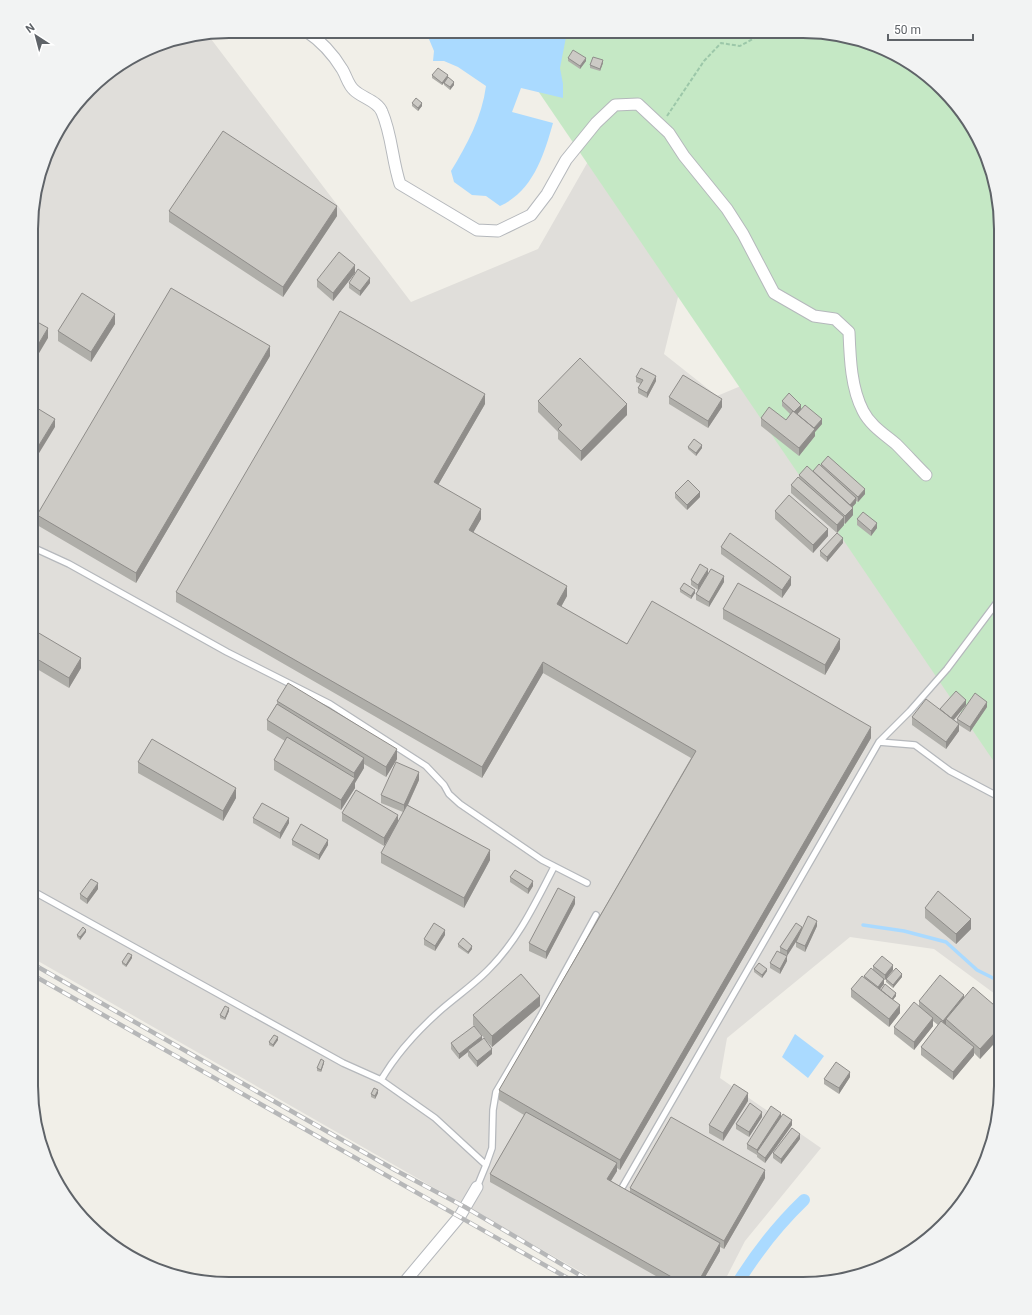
<svg xmlns="http://www.w3.org/2000/svg" width="1032" height="1315" font-family="Roboto,sans-serif">
<rect width="100%" height="100%" fill="#f1efe8"/>
<path fill="#e0deda" d="M208,35L411,302L538,249L602,137L695,228L664,354L717,396L846,342L1001,475V991L995,994L934,949L850,937L727,1038L720,1078L821,1148L745,1241L723,1284H602L31,957L33,203L57,130L99,80L165,42Z"/>
<path fill="#c5e8c5" d="M498,32L829,33L878,46L913,65L952,98L975,130L994,178L1001,229V772Z"/>
<path fill="#aadaff" d="M426,32H567L560,68L563,84V98L521,88L512,112L553,123C544,155 533,191 500,206L486,196L472,195L454,182L451,171C467,145 482,117 486,86L458,67L444,61H433L434,51Z
M795,1034L824,1056L808,1078L782,1057Z"/>
<g fill="none" stroke-linecap="round" stroke-linejoin="round">
<path stroke="#aadaff" stroke-width="3.5" d="M863,925L904,931L946,942L977,970L1001,982"/>
<path stroke="#aadaff" stroke-width="12" d="M737,1284C756,1253 778,1225 804,1200"/>
<g stroke="#b5b8bc" stroke-width="8">
<path id="lane" d="M32,547L69,564L227,652L330,704L426,766L444,785L449,794L460,804L542,860L587,883
M879,742L915,745L950,771L1001,798
M31,890L343,1063L381,1080L435,1118L486,1165
M381,1080C397,1053 419,1029 442,1009C457,996 473,985 487,971C517,942 535,904 554,867
M623,1186L879,742L910,711L947,669L1001,597
M477,1187L486,1165L492,1148L493,1110L496,1092L540,1017L596,915"/>
</g>
<g stroke="#b5b8bc" stroke-width="13">
<path id="street" d="M306,31C321,41 333,54 342,69C346,75 348,85 354,90C362,98 378,101 382,112C392,135 392,160 400,184L477,230L498,231L531,215L547,194L566,160L596,123L615,105L638,104L669,133L684,156L727,209L743,234L774,293L814,316L835,319L849,332C850,358 851,388 863,411C870,425 884,434 896,444C906,454 916,465 926,475
M403,1284L460,1216L477,1187"/>
</g>
<path stroke="#9cc7a9" stroke-width="2" stroke-dasharray="4 2" stroke-linecap="butt" d="M938,86L957,106
M667,116L704,61L721,43L740,46L758,36L761,33"/>
<use href="#lane" stroke="#fff" stroke-width="5.5"/>
<use href="#street" stroke="#fff" stroke-width="11"/>
<g stroke="#b6b7b8" stroke-width="4.5">
<path id="rail" d="M31,963L395,1170L465,1207L595,1284
M31,974L578,1284"/>
</g>
<use href="#rail" stroke="#fff" stroke-width="3" stroke-dasharray="9" stroke-linecap="butt"/>
</g>
<path fill="#afaea9" d="M683,32H691L688,36Z
M568,58L586,61L580,69L568,61Z
M603,63L600,71L590,68V65Z
M109,74L100,87L95,84L99,80Z
M432,75L448,78L454,85L450,90L444,85V83L442,85L432,78Z
M412,103L422,106L418,111L412,106Z
M169,211L337,216L283,297L169,222Z
M355,273L333,301L317,287V280Z
M349,283H370L360,296L349,288Z
M115,324L91,362L58,341V331Z
M270,356L136,583L37,525V515Z
M636,377L656,381L647,398L638,393V388L641,384L636,382Z
M669,397L722,407L708,428L669,404Z
M538,401L627,415L581,461L558,439V432L538,412Z
M782,401L801,409L822,424L815,432V436L799,456L761,426V418L786,420L790,414L782,406Z
M485,404L438,485L481,519L473,532L567,596L561,607L627,644L871,738L620,1170L617,1168V1171L611,1181L630,1192V1188L765,1178L724,1249L720,1247V1251L701,1284H670L490,1182V1174L524,1115L499,1100V1090L691,758L543,673L482,778L176,602V592Z
M688,447L702,448L696,456L688,449Z
M821,464L865,494L858,502L856,501V503L852,507L853,515L845,524L844,523V525L837,533L791,493V485L799,478V475L813,471L821,466Z
M675,493L700,497L687,510L675,498Z
M775,511L828,536L813,553L775,519Z
M857,519L877,528L871,536L857,525Z
M843,543L827,562L820,556V551Z
M721,547L791,585L782,598L721,554Z
M708,573L724,582L709,607L696,600V594L698,590L691,585V580Z
M680,589L695,593L691,599L680,592Z
M723,609L840,649L825,675L723,619Z
M32,629L81,668L69,688L32,666Z
M277,701L397,759L386,777L364,764V768L355,783V788L341,810L274,770V760L285,741L267,730V720L277,704Z
M966,705L954,720L957,722V719L987,707L970,732L959,725V731L946,749L912,725V717L940,710Z
M138,762L236,798L223,821L138,773Z
M419,780L408,805L490,860L464,908L381,863V853L393,830L384,846L342,821V813L398,822L403,812L381,803V795Z
M253,818L289,823L280,839L253,823Z
M292,840L328,845L319,860L292,845Z
M510,877L533,886L528,894L510,882Z
M98,889L87,904L80,899V894Z
M575,904L546,959L529,951V943Z
M925,908L971,929L956,944L925,918Z
M817,926L805,952L796,947V942L787,956V961L780,974L770,968V963L780,952V947L802,929Z
M86,932L80,940L77,937V935Z
M445,935L435,951L424,945V939Z
M458,944L472,949L468,954L458,947Z
M132,958L126,967L122,964V962Z
M873,966L893,970L885,980H884V984L880,989L896,996L893,1000L900,1013L889,1027L851,997V989L864,977V976L873,970Z
M754,969L767,971L762,978L754,972Z
M902,977L893,988L886,982V979Z
M1001,997V1036L980,1059L974,1053V1055L953,1080L921,1055V1047L938,1025L933,1021V1026L914,1050L894,1034V1027L919,1006V1001L964,998L993,1005V1004Z
M540,1006L492,1047L473,1025V1015Z
M229,1011L225,1020L220,1018V1015Z
M278,1040L273,1047L269,1045V1042Z
M482,1040L492,1054L477,1067L468,1056V1052L459,1059L451,1049V1043Z
M324,1063L321,1072L317,1071V1068Z
M850,1077L839,1094L824,1084V1079Z
M378,1093L375,1099L371,1097V1094Z
M748,1101L723,1141L709,1133V1125Z
M762,1117L749,1137L736,1129V1124Z
M781,1118L792,1125L765,1163L757,1157V1155L747,1149V1144Z
M800,1139L781,1164L773,1158V1153Z"/>
<path fill="#8f8d8a" d="M689,32H691L688,36V34Z
M586,58V61L580,69V66Z
M603,60V63L600,71V69Z
M109,74L100,87V79Z
M448,75V78L442,85V83Z
M454,82V85L450,90V87Z
M422,103V106L418,111V108Z
M337,206V216L283,297V287Z
M355,265V273L333,301V293Z
M370,278V283L360,296V291Z
M115,314V324L91,362V352Z
M48,328V338L32,365V355Z
M270,346V356L136,583V573Z
M656,376V381L647,398V393Z
M485,394V404L434,492V482Z
M722,399V407L708,428V421Z
M627,404V415L581,461V451Z
M801,405V410L794,418V412Z
M55,419V427L33,463V455Z
M822,419V424L815,432V436L799,456V448L814,428Z
M702,445V448L696,456V453Z
M865,489V494L858,502V497Z
M700,492V497L687,510V505Z
M856,498V503L850,510V505Z
M853,508V515L845,524V516Z
M481,509V519L469,540V530Z
M844,517V525L837,533V525Z
M877,523V528L871,536V531Z
M828,529V536L813,553V545Z
M843,538V543L827,562V557Z
M708,569V574L698,590V585Z
M724,576V582L709,607V602Z
M791,577V585L782,598V590Z
M567,586V596L557,614V604Z
M695,590V593L691,599V596Z
M840,639V649L825,675V665Z
M81,658V668L69,688V678Z
M543,662V673L482,778V767Z
M966,700V705L951,723V718Z
M987,702V707L970,732V727Z
M959,724V731L946,749V742Z
M871,727V738L620,1170V1160Z
M397,749V759L386,777V767Z
M364,758V768L355,783V788L341,810V800L354,778V773Z
M419,772V780L404,813V805Z
M236,788V798L223,821V811Z
M398,815V823L384,846V838Z
M289,818V823L280,839V833Z
M328,840V845L319,860V855Z
M490,850V860L464,908V898Z
M533,881V886L528,894V889Z
M98,883V889L87,904V899Z
M575,897V904L546,959V952Z
M36,902V905L32,913V910Z
M971,919V929L956,944V934Z
M817,921V926L805,952V946Z
M802,927V932L787,956V951Z
M86,930V932L80,940V937Z
M445,930V935L435,951V946Z
M472,946V949L468,954V952Z
M132,955V958L126,967V965Z
M787,956V961L780,974V969Z
M893,965V970L885,980V975Z
M767,969V971L762,978V975Z
M902,974V977L893,988V985Z
M884,979V984L878,992V987Z
M896,993V996L891,1002V1000Z
M964,995V1003L946,1019V1025L943,1028V1021Z
M540,996V1006L492,1047V1036Z
M900,1005V1013L889,1027V1019Z
M229,1008V1011L225,1020V1018Z
M933,1018V1026L914,1050V1042Z
M1001,1026V1036L980,1059V1049Z
M482,1036V1042L468,1050V1052L459,1059V1054Z
M278,1037V1040L273,1047V1045Z
M974,1047V1055L953,1080V1072Z
M492,1049V1054L477,1067V1061Z
M324,1061V1063L321,1072V1070Z
M850,1072V1077L839,1094V1088Z
M378,1090V1093L375,1099V1096Z
M748,1093V1101L723,1141V1133Z
M762,1112V1117L749,1137V1132Z
M781,1113V1118L757,1152V1150Z
M792,1120V1125L765,1163V1158Z
M800,1134V1139L781,1164V1159Z
M617,1163V1171L607,1187V1179Z
M765,1170V1178L724,1249V1241Z
M720,1243V1251L701,1284H697Z"/>
<path fill="#cccac5" stroke="#8f8d8a" d="M573,50L586,58L580,66L568,58Z
M593,57L603,60L600,69L590,65Z
M438,68L448,75L442,83L432,75Z
M448,77L454,82L450,87L444,83Z
M416,98L422,103L418,108L412,103Z
M223,131L337,206L283,287L169,211Z
M339,252L355,265L333,293L317,280Z
M358,269L370,278L360,291L349,283Z
M171,288L270,346L136,573L37,515Z
M82,293L115,314L91,352L58,331Z
M340,311L485,394L434,482L481,509L469,530L567,586L557,604L627,644L652,601L871,727L620,1160L499,1090L696,751L543,662L482,767L176,592Z
M32,319L48,328L32,355Z
M580,358L627,404L581,451L558,429L562,425L538,401Z
M641,368L656,376L647,393L638,388L643,380L636,377Z
M683,375L722,399L708,421L669,397Z
M789,393L801,405L794,412L782,401Z
M32,405L55,419L33,455H32Z
M805,405L822,419L814,428L797,414Z
M769,407L786,420L793,411L815,429L799,448L761,418Z
M694,439L702,445L696,453L688,447Z
M828,456L865,489L858,497L821,464Z
M819,464L856,498L850,505L813,471Z
M807,466L853,508L845,516L799,475Z
M798,477L844,517L837,525L791,485Z
M688,480L700,492L687,505L675,493Z
M789,495L828,529L813,545L775,511Z
M863,512L877,523L871,531L857,519Z
M730,533L791,577L782,590L721,547Z
M837,533L843,538L827,557L820,551Z
M700,564L708,569L698,585L691,580Z
M711,569L724,576L709,602L696,594Z
M684,583L695,590L691,596L680,589Z
M738,583L840,639L825,665L723,609Z
M32,629L81,658L69,678L32,656Z
M288,683L397,749L386,767L277,701Z
M956,691L966,700L951,718L940,709Z
M975,693L987,702L970,727L957,719Z
M926,699L959,724L946,742L912,717Z
M277,704L364,758L354,773L267,720Z
M287,737L355,778L341,800L274,760Z
M152,739L236,788L223,811L138,762Z
M396,762L419,772L404,805L381,795Z
M356,790L398,815L384,838L342,813Z
M262,803L289,818L280,833L253,818Z
M407,805L490,850L464,898L381,853Z
M301,824L328,840L319,855L292,840Z
M515,870L533,881L528,889L510,877Z
M91,879L98,883L87,899L80,894Z
M558,888L575,897L546,952L529,943Z
M938,891L971,919L956,934L925,908Z
M32,900L36,902L32,910H31Z
M808,916L817,921L805,946L796,942Z
M434,923L445,930L435,946L424,939Z
M796,923L802,927L787,951L780,947Z
M83,927L86,930L80,937L77,935Z
M463,938L472,946L468,952L458,944Z
M777,951L787,956L780,969L770,963Z
M128,953L132,955L126,965L122,962Z
M882,956L893,965L885,975L873,966Z
M759,963L767,969L762,975L754,969Z
M871,968L884,979L878,987L864,976Z
M896,968L902,974L893,985L886,979Z
M521,974L540,996L492,1036L473,1015Z
M940,975L964,995L943,1021L919,1001Z
M862,976L900,1005L889,1019L851,989Z
M885,984L896,993L892,999L881,990Z
M973,987L1001,1011V1026L980,1049L946,1019Z
M1001,997V1011L993,1004Z
M914,1002L933,1018L914,1042L894,1027Z
M225,1006L229,1008L225,1018L220,1015Z
M941,1021L974,1047L953,1072L921,1047Z
M474,1026L482,1036L459,1054L451,1043Z
M274,1035L278,1037L273,1045L269,1042Z
M484,1038L492,1049L477,1061L468,1050Z
M321,1059L324,1061L321,1070L317,1068Z
M836,1062L850,1072L839,1088L824,1079Z
M734,1084L748,1093L723,1133L709,1125Z
M374,1088L378,1090L375,1096L371,1094Z
M750,1103L762,1112L749,1132L736,1124Z
M771,1106L781,1113L757,1150L747,1144Z
M526,1112L617,1163L607,1179L720,1243L697,1284H684L490,1174Z
M783,1114L792,1120L765,1158L757,1152Z
M671,1117L765,1170L724,1241L630,1188Z
M792,1128L800,1134L781,1159L773,1153Z
M787,1277L795,1283V1284H782Z"/>
<path d="M0 0H1032V1315H0ZM229 38H803A191 191 0 0 1 994 229V1086A191 191 0 0 1 803 1277H229A191 191 0 0 1 38 1086V229A191 191 0 0 1 229 38Z" fill="#f2f3f3" fill-rule="evenodd"/>
<path fill="none" stroke="#5f6368" stroke-width="2" d="M229 38H803A191 191 0 0 1 994 229V1086A191 191 0 0 1 803 1277H229A191 191 0 0 1 38 1086V229A191 191 0 0 1 229 38Z"/>
<g transform="translate(36 36) rotate(324)" stroke="#ffffff" stroke-width="3" paint-order="stroke">
<path d="M0-3L7 15L0 10L-7 15Z" fill="#5f6368"/>
<text y="-6" font-size="11" font-weight="bold" text-anchor="middle" fill="#5f6368">N</text>
</g>
<path d="M888 34v6h85v-6" fill="none" stroke="#5f6368" stroke-width="2"/>
<text x="894" y="34" font-size="12" fill="#5f6368" stroke="#ffffff" stroke-width="3" paint-order="stroke">50 m</text>
</svg>
